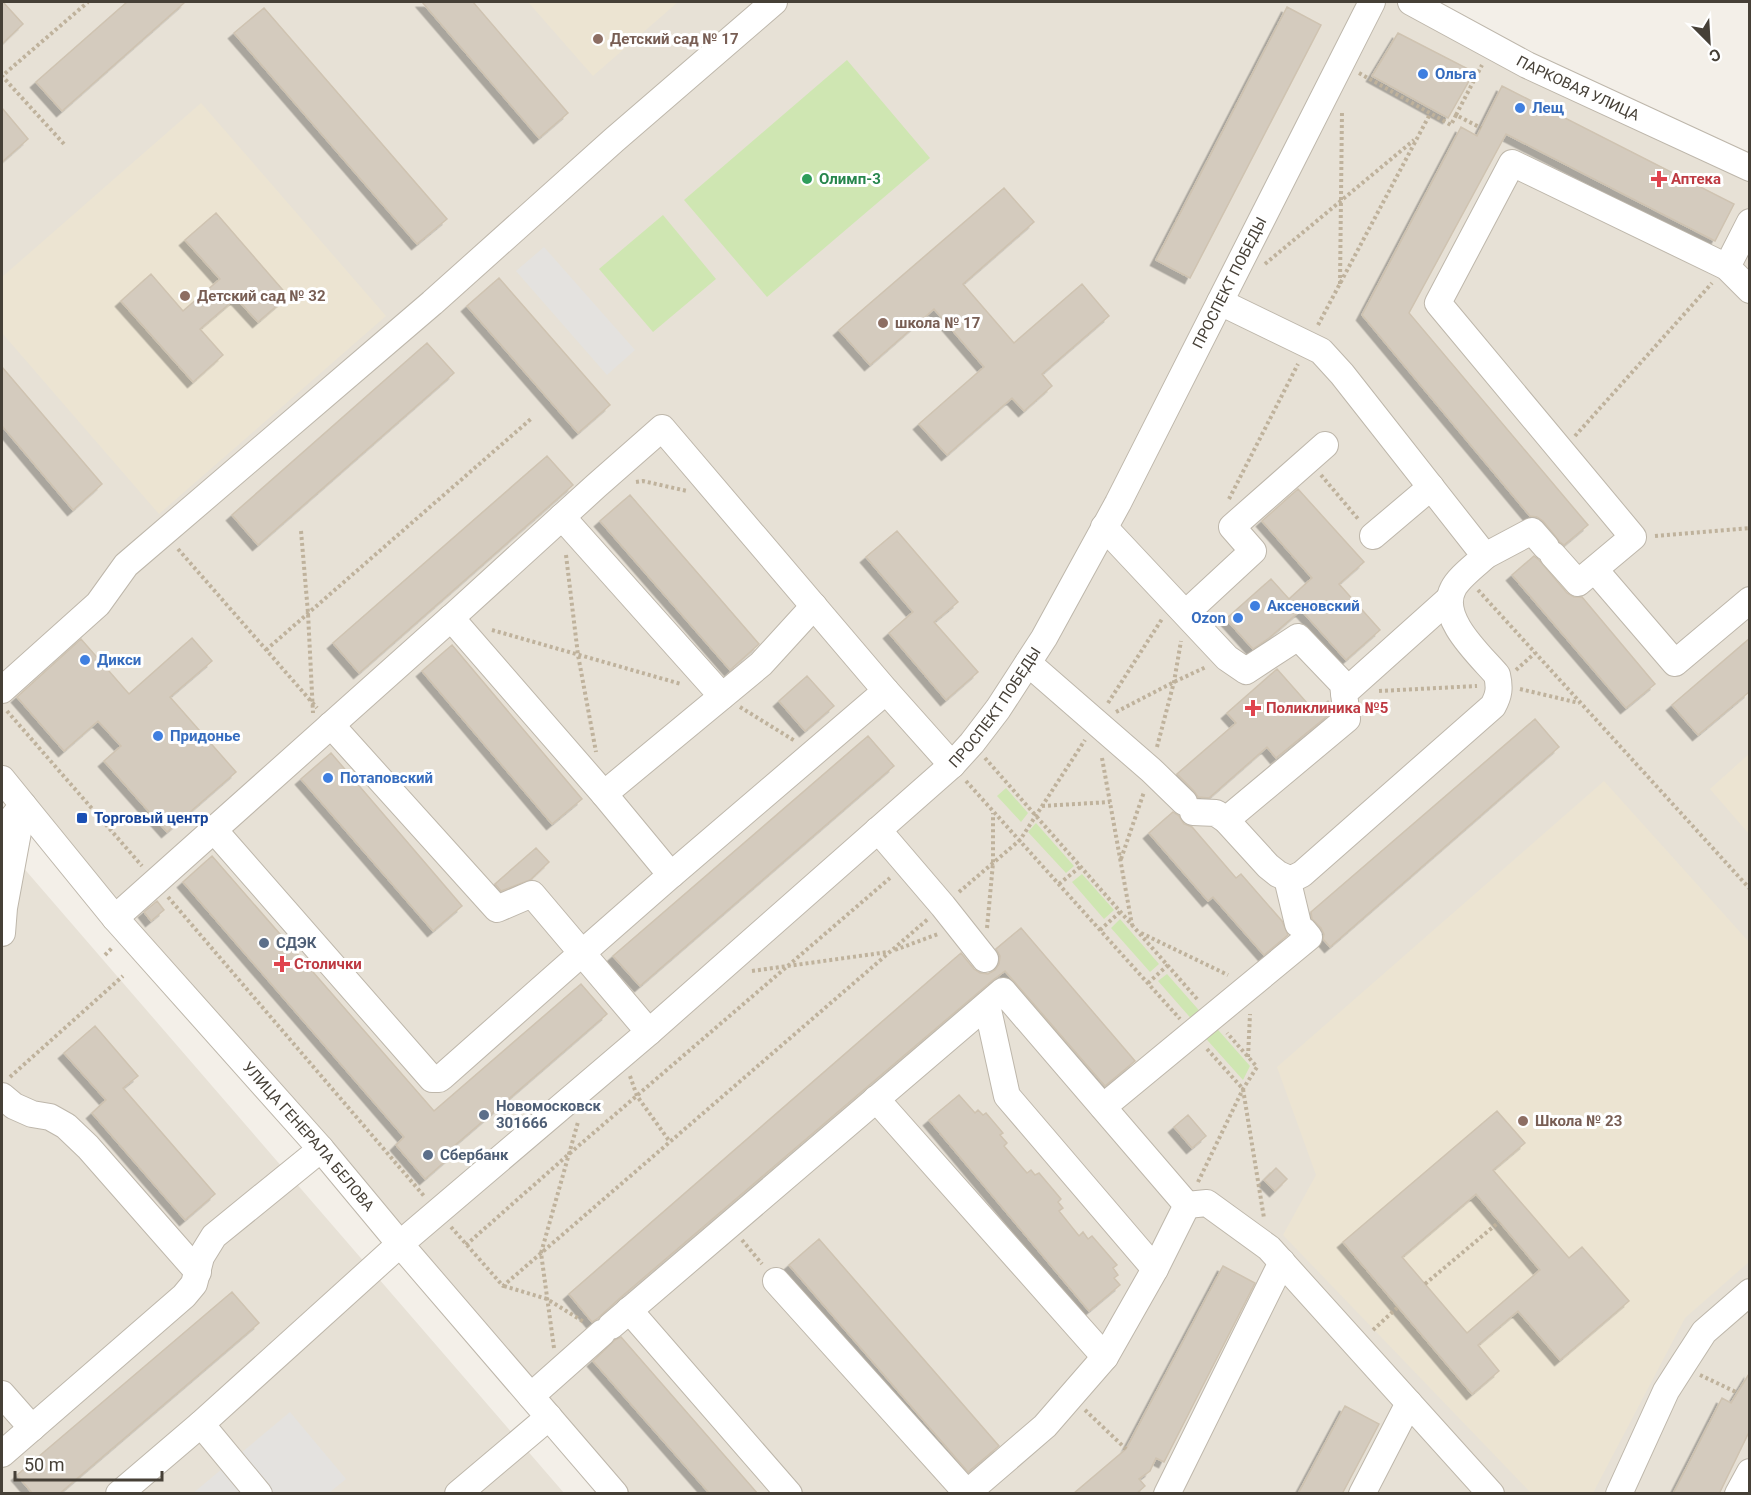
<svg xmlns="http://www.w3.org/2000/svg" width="1751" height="1495" font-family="Roboto,sans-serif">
<defs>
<filter id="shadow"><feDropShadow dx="-5.5" dy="5.5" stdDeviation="0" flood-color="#0004"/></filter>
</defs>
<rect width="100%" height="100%" fill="#f3efe8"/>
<path fill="#e7e1d6" d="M2,2H1411L1749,168V1493H616L2,779Z
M2,843L564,1493H2Z"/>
<path fill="#ece4d2" d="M528,2H678L593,76Z
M201,103L386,316L159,514L2,333V277Z
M1749,754V834L1710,789Z
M1604,781L1749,942V1262L1685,1318L1593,1493H1531L1283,1235L1316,1175L1277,1067Z"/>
<path fill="#cfe6b2" d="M847,60L930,158L767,297L684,200Z
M663,215L716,279L653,332L599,269Z
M1006,788L1028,813L1021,822L997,796Z
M1036,823L1074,866L1066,873L1028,832Z
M1082,874L1114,910L1104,919L1072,882Z
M1120,919L1159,964L1150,972L1111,928Z
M1167,974L1204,1016L1195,1023L1158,981Z
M1212,1023L1250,1066L1243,1080L1200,1032Z"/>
<path fill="#e4e2df" d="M544,247L635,350L607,375L516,271Z
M290,1412L346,1479L329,1493L192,1494Z"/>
<path fill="#d4cbbe" stroke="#cfc3b1" stroke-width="1.5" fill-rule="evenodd" filter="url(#shadow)" d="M2,2H3L23,24L2,44Z
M127,2H185L62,111L36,82Z
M422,2H473L568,113L539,138Z
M1287,7L1321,25L1190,278L1156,260Z
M264,8L447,219L417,244L234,33Z
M1398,33L1474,72L1448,118L1372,76Z
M1502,86L1734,204L1715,241L1506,134L1409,313L1588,525L1564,545L1560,542L1543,521L1537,517L1530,516L1362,315L1461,127L1477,136Z
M2,108L28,139L2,162Z
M1004,188L1034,222L963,284L1014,343L1082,284L1109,316L1042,374L1052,386L1024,411L1012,398L947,455L919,424L984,367L934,309L870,365L839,330Z
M216,213L288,296L258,322L236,298L200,329L223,355L193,382L121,301L151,274L183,311L220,279L185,240Z
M499,278L610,405L578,433L467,306Z
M427,343L454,373L258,545L232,515Z
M2,367L102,484L73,510L2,426Z
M547,456L573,485L359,673L333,643Z
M1298,489L1364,562L1339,584L1380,630L1346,660L1301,610L1269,638L1253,649L1226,619L1271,579L1289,599L1312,578L1262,521Z
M630,495L759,644L730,670L600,521Z
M897,531L958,602L934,622L978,672L946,700L889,633L913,612L866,557Z
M1534,556L1539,560L1567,593L1574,597H1582L1655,684L1626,708L1512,575Z
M192,638L212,661L170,697L236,772L167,832L104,761L121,746L98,721L64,751L17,697L81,639L129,694Z
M1749,639V692L1698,735L1672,705Z
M452,645L582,799L552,824L422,671Z
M1277,669L1315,712L1328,701L1330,704L1331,713L1276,758L1267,747L1209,798L1198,797L1194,791L1177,774L1236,723L1227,713Z
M807,676L834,706L805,731L779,701Z
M1535,719L1559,747L1330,947L1323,939L1324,934L1321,928L1312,919L1311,912Z
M868,736L894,766L640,986L613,956Z
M331,753L462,906L433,931L301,779Z
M1173,812L1179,816L1184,824L1192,827L1236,878L1241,874L1282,921L1288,935L1264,955L1213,897L1208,901L1149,833Z
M536,848L549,862L530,880L501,891L495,884Z
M212,856L434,1111L581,984L607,1014L454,1146L458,1150L425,1179L396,1145L404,1137L183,882Z
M157,901L164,910L151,921L144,912Z
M1021,928L1135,1061L1105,1086L1005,971L993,980L867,1087L620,1298L598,1318L592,1322L569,1294L961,953L974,969L980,973L988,974L995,970L999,964L1000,956L996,949Z
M95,1026L138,1076L123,1088L215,1194L185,1220L92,1113L106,1100L64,1053Z
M959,1095L975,1113L978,1110L983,1115L986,1113L1003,1133L1000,1135L1007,1143L1004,1146L1027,1173L1031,1170L1035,1175L1039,1173L1061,1199L1058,1202L1063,1208L1059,1211L1079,1236L1083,1232L1088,1239L1092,1236L1117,1265L1113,1268L1118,1275L1114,1278L1120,1285L1089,1311L929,1120Z
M1497,1111L1525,1143L1493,1170L1569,1258L1582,1247L1629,1301L1560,1360L1518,1311L1478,1345L1499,1371L1472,1394L1343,1242ZM1476,1194L1540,1270L1467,1333L1402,1257Z
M1188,1115L1206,1136L1192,1148L1174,1127Z
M1276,1168L1287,1179L1275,1191L1264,1180Z
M819,1239L999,1446L968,1472L789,1265Z
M1223,1266L1255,1283L1164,1462L1156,1458L1150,1471L1139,1479L1145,1486L1136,1494H1073L1126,1449Z
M232,1292L259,1323L59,1494H33L17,1475Z
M621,1337L758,1494H710L593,1361L615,1340Z
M1749,1374V1432L1719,1494H1673L1722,1398L1731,1403Z
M1345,1406L1379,1424L1342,1494H1298Z"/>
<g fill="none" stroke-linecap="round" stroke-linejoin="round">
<g stroke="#beb7ab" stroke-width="28">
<g id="minor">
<path id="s1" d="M1411,2L1527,65L1750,168"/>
<path d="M1727,267L1750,222"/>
<path d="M562,517L722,696"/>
<path d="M1104,527L1227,658L1246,671L1298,637L1343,684L1344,693"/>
<path d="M1373,536L1431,487"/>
<path d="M1553,555L1578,583L1633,537L1438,303L1512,163L1727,267L1750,290"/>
<path d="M1485,556L1532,531L1546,547"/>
<path d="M1595,570L1675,663L1750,600"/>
<path d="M1186,613L1253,551L1232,527L1325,445"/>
<path d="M451,618L596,486L662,428L886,691L952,765"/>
<path d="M1028,663L1151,770L1184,802"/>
<path d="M2,690L98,604L126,565L432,303L614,140L774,2"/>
<path id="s2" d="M2,779L115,918L321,1149L400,1244L615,1494"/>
<path d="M604,794L761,664L814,606"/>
<path d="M1193,812L1216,813L1226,820L1268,866L1278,874L1287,878H1294L1302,874L1493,706C1499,695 1500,688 1497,675C1480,655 1438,618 1453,589C1458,578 1476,565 1485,556L1342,374L1321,351L1220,302"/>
<path d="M1226,820L1347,719L1344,693L1449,599"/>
<path d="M214,830L432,1079H439L443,1076L582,953L532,894L497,909L331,725"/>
<path d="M878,830L943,906L985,959"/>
<path d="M2,831L23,805L4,908L2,933"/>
<path d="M1287,878L1298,924"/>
<path d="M115,918L451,618L604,794L671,875L886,691"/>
<path d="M987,1005L1007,1096L1155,1269"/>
<path d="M649,1032L582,953L671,875"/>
<path d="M2,1096L14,1106L32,1114L50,1117L66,1126L88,1147L198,1272"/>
<path d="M876,1099L1105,1357"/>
<path d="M1103,1107L1309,937L1304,931"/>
<path d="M1187,1205L1207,1203L1269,1248L1491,1494"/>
<path d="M776,1281L967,1493"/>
<path d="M629,1310L789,1494"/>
<path d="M611,1326L1003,991L1187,1205L1155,1269L1105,1357L1045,1426L966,1494"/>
<path d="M2,1394L32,1428"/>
<path d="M531,1396L602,1333"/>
<path d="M201,1424L259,1494"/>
<path d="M2,1454L184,1296L194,1284L201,1257L214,1236L321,1149"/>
<path id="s3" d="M119,1494L201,1424L400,1244L649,1032L952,765L972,743L998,709L1044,638L1118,503L1372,2"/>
<path d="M458,1494L549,1417"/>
<path d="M1167,1494L1282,1262"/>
<path d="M1362,1494L1409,1403"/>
<path d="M1619,1494L1666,1391L1682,1366L1704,1332L1750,1292"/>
<path d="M1738,1494L1750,1472"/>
</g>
</g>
<path stroke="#bfb29c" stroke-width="4" stroke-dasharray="3 3" stroke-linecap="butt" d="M1359,73L1451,125L1456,115L1481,128
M1456,115L1482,65
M64,144L2,76L88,2
M1265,264L1414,140
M1340,284L1342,111
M1318,325L1430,114
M1575,436L1712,283
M1321,475L1359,520
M636,482L643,481L687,491
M1229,499L1298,364
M301,531L308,613L313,713
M1655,536L1750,528
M178,549L317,708
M566,555L578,655L596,752
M1478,590L1750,889
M492,630L681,684
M266,650L532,418
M1516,670L1535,653
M1520,689L1579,703
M1379,691L1477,686
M1108,703L1162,619
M740,707L795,741
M7,711L142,866
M1116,712L1174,682L1206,667
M1157,747L1174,682L1181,641
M985,758L1198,1000
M1102,758L1132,925
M966,781L1180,1019
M1042,806L1110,802
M1121,859L1144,792
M1059,884L1080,867
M959,892L1020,840L1085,740
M168,897L424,1196
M987,928L993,863V813
M1100,930L1120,912
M1141,933L1228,975
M895,950L938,934
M105,955L113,947
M752,971L888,952
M1148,983L1168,965
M1207,1049L1243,1089L1264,1218
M1248,1057L1250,1014
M630,1076L637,1096L670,1142
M10,1077L123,976
M1198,1182L1243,1089L1257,1067L1227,1033
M451,1227L503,1286L928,919
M742,1240L762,1264
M466,1245L569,1154L890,878
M1425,1284L1499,1222
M504,1286L547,1299L584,1322
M1373,1330L1398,1307
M554,1348L541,1253L578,1122
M1700,1375L1738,1393
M1085,1410L1126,1449"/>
<use href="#minor" stroke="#fff" stroke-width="26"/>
</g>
<g fill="#8d6e63" stroke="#fff" stroke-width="2">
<circle cx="598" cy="39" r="6"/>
<circle cx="185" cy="296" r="6"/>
<circle cx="883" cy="323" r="6"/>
<circle cx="1523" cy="1121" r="6"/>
</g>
<g fill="#3f7fe0" stroke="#fff" stroke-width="2">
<circle cx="1423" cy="74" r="6"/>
<circle cx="1520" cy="108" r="6"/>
<circle cx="1255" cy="606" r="6"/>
<circle cx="1238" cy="618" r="6"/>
<circle cx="85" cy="660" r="6"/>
<circle cx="158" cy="736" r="6"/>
<circle cx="328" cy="778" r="6"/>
</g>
<circle fill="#2e9e5b" stroke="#fff" stroke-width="2" cx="807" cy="179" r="6"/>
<g fill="#e0444e" stroke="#fff" stroke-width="2">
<path d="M1656 170h6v6h6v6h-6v6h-6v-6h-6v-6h6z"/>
<path d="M1250 699h6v6h6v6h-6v6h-6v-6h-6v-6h6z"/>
<path d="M279 955h6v6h6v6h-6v6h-6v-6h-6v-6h6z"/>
</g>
<rect fill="#1a4fb4" stroke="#fff" stroke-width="2" x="76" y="812" width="12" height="12" rx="3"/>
<g fill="#5c6f8a" stroke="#fff" stroke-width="2">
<circle cx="264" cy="943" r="6"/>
<circle cx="484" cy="1115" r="6"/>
<circle cx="428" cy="1155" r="6"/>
</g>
<g text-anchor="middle" stroke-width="6" stroke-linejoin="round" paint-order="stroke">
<g font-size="15" font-weight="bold" fill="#785e54" stroke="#fff" text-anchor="start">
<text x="610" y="44">Детский сад № 17</text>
<text x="197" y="301">Детский сад № 32</text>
<text x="895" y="328">школа № 17</text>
<text x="1535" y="1126">Школа № 23</text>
</g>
<g font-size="15" font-weight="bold" fill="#366cbe" stroke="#fff" text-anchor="start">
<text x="1435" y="79">Ольга</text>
<text x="1532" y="113">Лещ</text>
<text x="1267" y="611">Аксеновский</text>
<text x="1226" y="623" text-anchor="end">Ozon</text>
<text x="97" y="665">Дикси</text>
<text x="170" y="741">Придонье</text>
<text x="340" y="783">Потаповский</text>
</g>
<g font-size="15" fill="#464037" stroke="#fff">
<text dy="5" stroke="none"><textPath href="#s1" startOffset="188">ПАРКОВАЯ УЛИЦА</textPath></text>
<text dy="5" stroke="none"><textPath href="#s3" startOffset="1665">ПРОСПЕКТ ПОБЕДЫ</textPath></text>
<text dy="5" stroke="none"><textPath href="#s3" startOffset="1179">ПРОСПЕКТ ПОБЕДЫ</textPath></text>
<text dy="5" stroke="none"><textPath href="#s2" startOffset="471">УЛИЦА ГЕНЕРАЛА БЕЛОВА</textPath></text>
</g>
<g font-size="15" font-weight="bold" fill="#27864d" stroke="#fff" text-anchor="start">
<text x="819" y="184">Олимп-3</text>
</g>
<g font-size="15" font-weight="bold" fill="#be3a42" stroke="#fff" text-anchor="start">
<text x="1671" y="184">Аптека</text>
<text x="1266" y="713">Поликлиника №5</text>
<text x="294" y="969">Столички</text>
</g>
<g font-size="15" font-weight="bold" fill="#164399" stroke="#fff" text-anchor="start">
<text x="94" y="823">Торговый центр</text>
</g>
<g font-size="15" font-weight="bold" fill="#4e5e75" stroke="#fff" text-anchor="start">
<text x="276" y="948">СДЭК</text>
<text x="496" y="1111">Новомосковск<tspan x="496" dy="17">301666</tspan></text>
<text x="440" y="1160">Сбербанк</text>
</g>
</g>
<rect width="1751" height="1495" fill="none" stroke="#464037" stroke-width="6"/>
<g transform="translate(1709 42) rotate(156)" stroke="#ffffff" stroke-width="4.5" paint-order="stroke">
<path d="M0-4.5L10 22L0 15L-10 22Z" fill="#464037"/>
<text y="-9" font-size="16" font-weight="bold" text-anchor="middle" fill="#464037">С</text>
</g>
<path d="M15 1471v9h147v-9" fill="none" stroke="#464037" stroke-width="3"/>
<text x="24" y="1471" font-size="18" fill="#464037" stroke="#ffffff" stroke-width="4.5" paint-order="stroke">50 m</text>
</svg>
